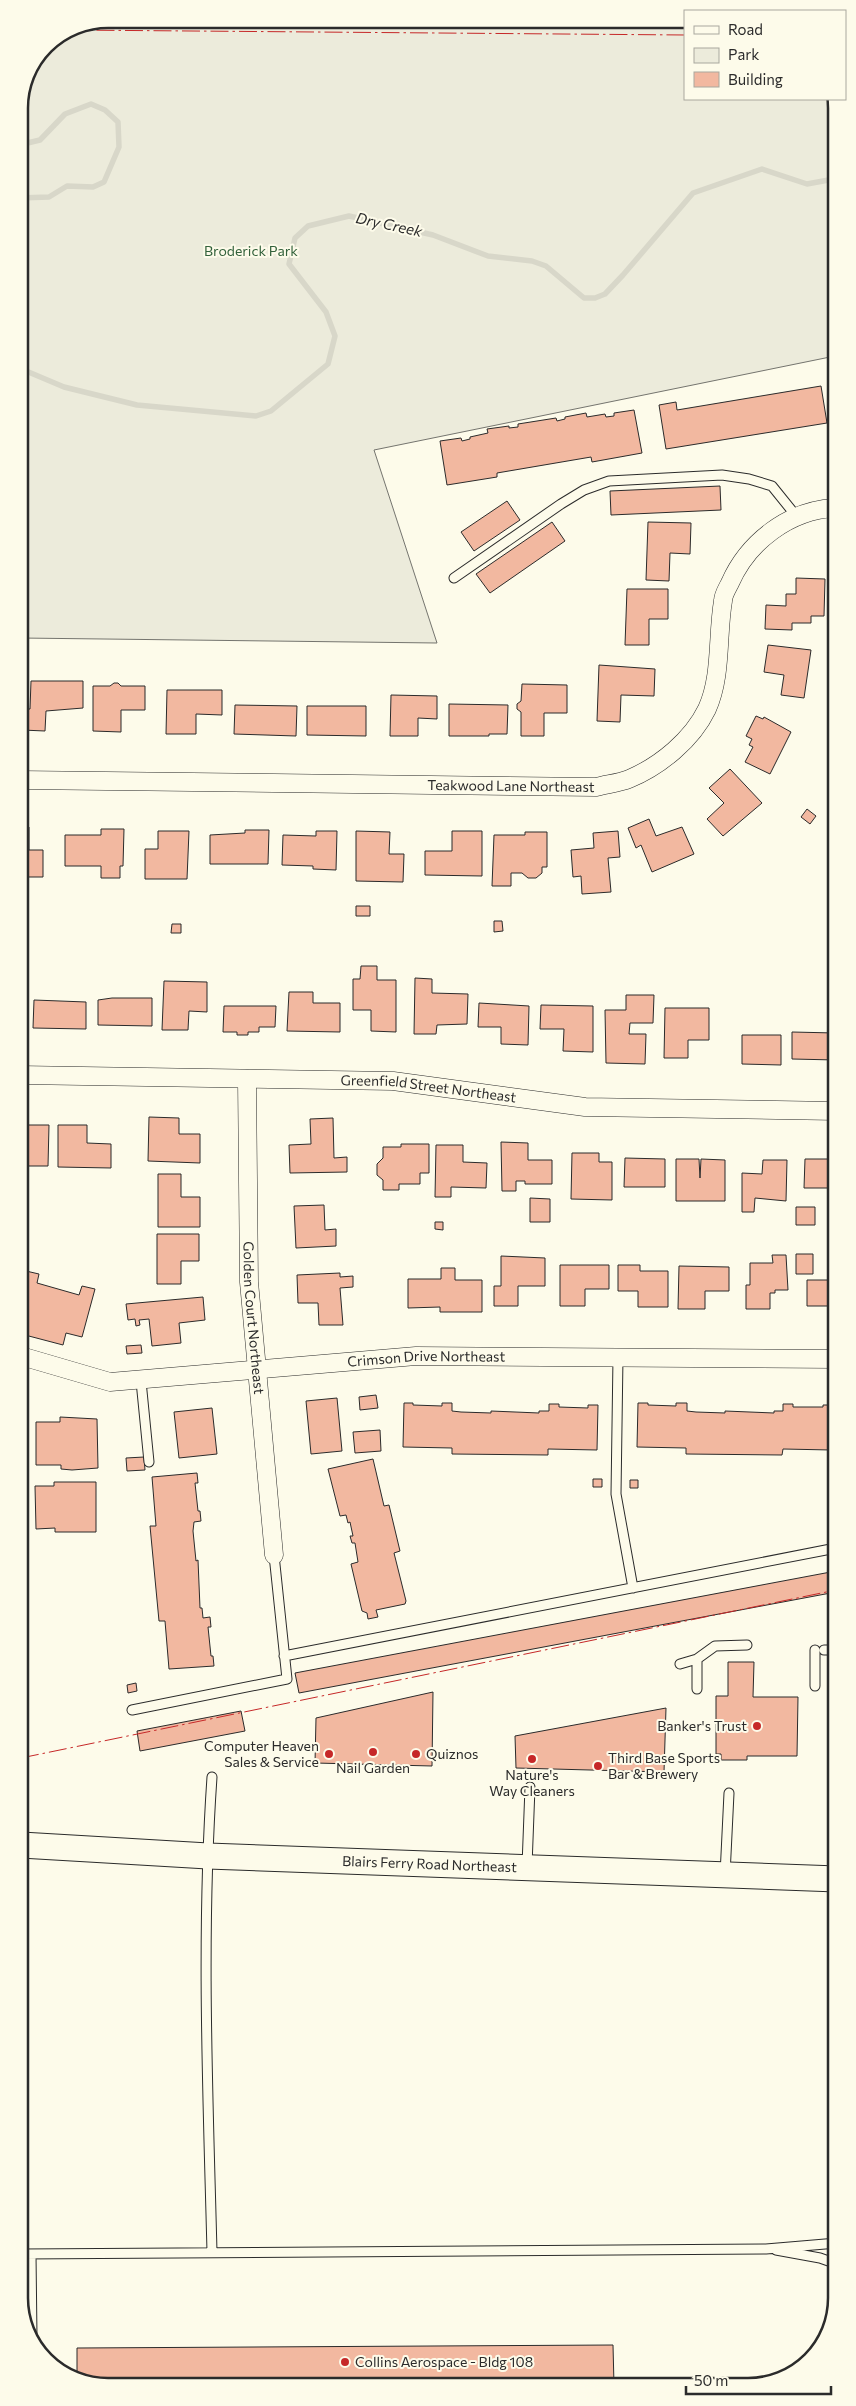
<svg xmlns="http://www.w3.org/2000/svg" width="856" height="2406" font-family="Commissioner,sans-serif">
<rect width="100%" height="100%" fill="#fdfbea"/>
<path fill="#ecebdb" stroke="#74746e" d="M108,19H685V99H834L835,356L374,450L437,643L20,638L19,102L45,45L74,25Z"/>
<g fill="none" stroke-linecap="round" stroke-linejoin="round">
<path stroke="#d8d7c9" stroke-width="5.5" d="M19,145L40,140L65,114L91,104L105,110L118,122L119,147L104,182L93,187L67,186L49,197L19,198
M19,368L64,387L137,405L256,416L271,411L328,364L335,336L326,312L289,264L295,238L308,226L349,216L433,235L488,256L532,261L546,266L584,298H595L605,294L623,275L693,193L762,169L807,184L834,179"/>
</g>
<path fill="#f2b8a0" stroke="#2b2b2b" d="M821,386L827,423L666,449L659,405L676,402L677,410Z
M634,410L642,453L592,462L591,457L497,473V477L447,485L440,441L461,438L462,441L470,439V437L488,433L487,429L509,426V428L518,427V424L556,418L557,421L565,419V417L586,413L587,417L605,414L606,417L614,416V413Z
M720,486L721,510L611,515L610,491Z
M507,501L520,520L474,551L461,532Z
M552,522L565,541L490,593L476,574Z
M648,522L691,523L690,554L670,553L669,581L646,580Z
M796,578L825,579L824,616H811V623H792V630L765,629L766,605L786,606V594H796Z
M627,589H668V619H649V645H625Z
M768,645L811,650L804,698L781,695L784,675L764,672Z
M599,665L655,669L654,696L621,695L620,722L597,721Z
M31,681H83V708L46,711L45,731L22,730V709H30Z
M114,683H118L121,686H145V710H121V732L93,731V686H110Z
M522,684L567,685V713H544V736H521V712L517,709V704L521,701Z
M167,690H222V715L196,714V734H166Z
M391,695L437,696V719L418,718V736H390Z
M449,704L508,705L507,734H489V736H449Z
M235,705L297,706L296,736L234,734Z
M307,706H366V736L307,735Z
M756,716L763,719L764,717L791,732L770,774L745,762L753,747L749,745L752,739L746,736Z
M730,769L762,803L723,836L707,819L724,803L709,788Z
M807,809L816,816L810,824L801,817Z
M649,819L656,836L682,827L694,854L652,872L641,845L636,848L628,828Z
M20,827H29V850H43V877H20Z
M101,829H124L123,866H120V878H101V866H65V835H101Z
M245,830H269L268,864H210V835L245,833Z
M158,831H189L187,879H145V849H158Z
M316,831H337L336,870L313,869V866L282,865L283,835L316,836Z
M356,831L390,832L389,854H404L403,882L356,881Z
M452,831H482V876L425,875V851H452Z
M618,831L620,857L608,858L611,892L582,894L581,876L573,877L571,850L594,848L593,833Z
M525,832H547V867H542V873L536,878H528L522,873H511V886H492L494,835H525Z
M356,906H370V916H356Z
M494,921H502L503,931L494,932Z
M172,924H181V933H171Z
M361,966H377V980H396V1032L371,1031V1010H353V979H360Z
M415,978L432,979V993L468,994L467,1024L437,1025L436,1034H414Z
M164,981L207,982V1012L189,1011L188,1030H162Z
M289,992H313V1003H340V1032L287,1031Z
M20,994H23L24,1028H20Z
M626,995H654L653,1023H630L629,1034H646L645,1064L606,1063L605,1010H626Z
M112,998H152V1026L98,1025V1000Z
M34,1000L86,1002V1029L33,1028Z
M479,1003L529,1006L528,1045L501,1044V1027H478Z
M541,1005L593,1006V1052L563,1051L564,1029H540Z
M224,1006H276L275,1027H259V1032H248V1035H237V1032H223Z
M665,1008H709V1040H688V1058H664Z
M792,1032L835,1033L836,1060L792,1059Z
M742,1035H781V1065L742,1064Z
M149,1117L179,1118V1134H200V1163L148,1161Z
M333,1118L334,1158L347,1157V1172L290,1173L289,1145L311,1144L310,1119Z
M20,1125H49L48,1166H20Z
M58,1125H87V1143L111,1144V1168L58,1167Z
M501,1142L528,1143V1160H552V1184H525V1181H516V1191H502Z
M401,1144H429V1173H420V1184H399V1190H383V1180L377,1175V1164L383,1158V1147H401Z
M436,1145H463V1162L487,1163L486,1188L451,1187V1197H435Z
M572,1153H599V1162H612V1200L571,1199Z
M625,1158L665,1159V1187H624Z
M676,1159H699L700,1178L701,1159L725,1160V1201H676Z
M805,1159H836V1188H804Z
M763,1160H787L786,1201L755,1198L754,1212H742V1173L762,1174Z
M158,1174H181V1197H200V1227H158Z
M530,1198L550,1199V1222H530Z
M324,1205L325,1230L336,1229V1246L296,1248L294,1206Z
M796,1207H815V1225H796Z
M435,1222H443V1230L435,1229Z
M157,1234H199V1261H181V1284H157Z
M796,1254H813V1274H796Z
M772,1255H786L788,1290H775V1293H770V1309H746V1285H750V1263H773Z
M501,1256L545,1258V1286H518V1306H494V1286H501Z
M560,1265H609V1289H585V1306H560Z
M618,1265H640V1271H668V1307H638V1291H618Z
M679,1266L729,1267V1291H705V1309H678Z
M441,1268H455V1280H482V1312H440V1307L408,1308V1279H441Z
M26,1271L39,1274L37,1283L79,1295L82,1286L95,1289L82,1337L66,1333L63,1345L25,1335L28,1324L21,1321L20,1292Z
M340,1273V1277L353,1276V1287L340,1288L343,1325H319L318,1303H298L297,1275Z
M807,1280H836V1306H807Z
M203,1297L205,1320L179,1323L181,1343L152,1346L149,1319L139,1320L140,1325L136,1326L135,1319L128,1320L126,1304Z
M141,1345L142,1353L127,1354L126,1346Z
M376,1395L378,1408L360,1410L359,1397Z
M337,1398L342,1451L311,1454L306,1401Z
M404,1403H413V1405L442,1406V1403H452V1411L461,1412L491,1413V1411L539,1413V1411H549V1404H559V1407L588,1408V1405H598L597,1450L548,1449V1455L452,1454V1448L403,1447Z
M638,1403H648V1405L676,1406V1403H687V1411L696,1412L725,1413V1411L774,1413V1411H783V1404H793V1407H823V1405H832L831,1450L783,1449L782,1455L686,1454V1448L637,1447Z
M212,1408L217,1454L179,1458L174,1412Z
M60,1417L97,1419L98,1468L72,1470L61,1469V1465H36V1422H60Z
M380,1430L381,1451L355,1453L353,1432Z
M144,1457L145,1470L127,1471L126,1458Z
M373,1459L384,1506L389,1505L400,1551L394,1553L406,1601L405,1604L376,1610L378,1617L368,1619L367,1613L362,1611L351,1564L358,1562L355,1543H352L350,1536H353L350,1522L348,1523L346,1515L340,1516L328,1469Z
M197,1473L198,1483H195L198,1511H200L201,1521L194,1522L193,1531L196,1561L198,1560L200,1608H202L203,1618L210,1617L211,1627H208L211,1656H213L214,1666L169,1669L165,1621H159L150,1526H156L152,1477Z
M593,1479H602V1487H593Z
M630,1480H638V1488H630Z
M54,1482H96V1532H55V1528L36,1529L35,1486H54Z
M836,1571V1592L299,1693L295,1673Z
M728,1662H754L753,1697H798L797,1756H747V1760H721V1754H716V1696H728Z
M136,1683L137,1691L128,1693L127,1685Z
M433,1692L432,1766L315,1763L316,1718Z
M666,1708L664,1772L516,1768L515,1736Z
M241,1711L245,1731L140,1751L137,1731Z
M613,2345L614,2385L102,2387L77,2377V2348Z"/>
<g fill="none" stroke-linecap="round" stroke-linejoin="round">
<g stroke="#2b2b2b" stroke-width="11">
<path id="lane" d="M454,578L561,504L584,490L609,481L722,475L749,479L772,486L797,517
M618,1357L616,1494L633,1588
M141,1381L149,1462
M824,1650H836
M284,1656L836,1548
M680,1664L697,1659
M815,1686V1650
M697,1689V1659L715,1646L747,1645
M132,1710L287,1679L274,1555
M527,1866L530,1787
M725,1875L729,1793
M776,2250L820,2258L837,2264
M212,2252C208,2094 201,1935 212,1777
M22,2254L766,2249L837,2243
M31,2254L32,2337"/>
</g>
<g stroke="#2b2b2b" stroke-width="19">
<g id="street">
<path id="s1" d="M20,780L596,787C607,784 619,783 629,779C660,766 692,740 707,709C722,676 717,636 723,601C723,595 727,589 730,583C748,542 789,510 835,508"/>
<path id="s2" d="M20,1075L393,1081L585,1107L836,1111"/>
<path id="s3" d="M247,1079L249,1282L274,1555"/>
<path id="s4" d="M21,1356L110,1382L416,1356L836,1359"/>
</g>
</g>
<g stroke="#2b2b2b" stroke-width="27">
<g id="secondary">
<path id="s5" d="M21,1845L208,1856L837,1879"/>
</g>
</g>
<use href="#lane" stroke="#fdfbea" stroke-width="9"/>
<use href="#street" stroke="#fdfbea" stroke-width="18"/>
<use href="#secondary" stroke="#fdfbea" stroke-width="25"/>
<path stroke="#c62828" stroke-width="1" stroke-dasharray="18 4 2.5 4" stroke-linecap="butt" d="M68,30L685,35
M21,1758L836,1590"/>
</g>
<g fill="#c62828" stroke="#fdfbea" stroke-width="2">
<circle cx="757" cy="1726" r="5"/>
<circle cx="373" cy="1752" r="5"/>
<circle cx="329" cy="1754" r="5"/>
<circle cx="416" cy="1754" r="5"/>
<circle cx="532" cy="1759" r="5"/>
<circle cx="598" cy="1766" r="5"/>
<circle cx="345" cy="2362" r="5"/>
</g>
<g text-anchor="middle" stroke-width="4" stroke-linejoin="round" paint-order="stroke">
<g font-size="14" fill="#34623c" stroke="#fdfbea">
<text x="251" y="256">Broderick Park</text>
</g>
<g font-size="14" fill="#2b2b2b" stroke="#fdfbea">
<text dy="5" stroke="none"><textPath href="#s1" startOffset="491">Teakwood Lane Northeast</textPath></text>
<text dy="5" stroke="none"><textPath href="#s2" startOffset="409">Greenfield Street Northeast</textPath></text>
<text dy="5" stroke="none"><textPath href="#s3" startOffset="239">Golden Court Northeast</textPath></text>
<text dy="5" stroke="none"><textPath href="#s4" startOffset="410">Crimson Drive Northeast</textPath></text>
<text dy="5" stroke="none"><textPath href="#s5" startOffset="409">Blairs Ferry Road Northeast</textPath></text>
</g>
<g font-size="14" fill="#2b2b2b" stroke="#fdfbea" text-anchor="start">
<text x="747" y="1731" text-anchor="end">Banker's Trust</text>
<text x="319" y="1751" text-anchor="end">Computer Heaven<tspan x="319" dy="16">Sales &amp; Service</tspan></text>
<text x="426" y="1759">Quiznos</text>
<text x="608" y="1763">Third Base Sports<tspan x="608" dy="16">Bar &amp; Brewery</tspan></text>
<text x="373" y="1773" text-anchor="middle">Nail Garden</text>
<text x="532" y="1780" text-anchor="middle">Nature's<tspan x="532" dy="16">Way Cleaners</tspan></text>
<text x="355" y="2367">Collins Aerospace - Bldg 108</text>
</g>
<g font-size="15" font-style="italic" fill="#2b2b2b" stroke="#fdfbea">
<text transform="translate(389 225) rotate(12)" y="5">Dry Creek</text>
</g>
</g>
<path d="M0 0H856V2406H0ZM108 28H748A80 80 0 0 1 828 108V2298A80 80 0 0 1 748 2378H108A80 80 0 0 1 28 2298V108A80 80 0 0 1 108 28Z" fill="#fdfbea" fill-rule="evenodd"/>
<path fill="none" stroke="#2b2b2b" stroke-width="2.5" d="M108 28H748A80 80 0 0 1 828 108V2298A80 80 0 0 1 748 2378H108A80 80 0 0 1 28 2298V108A80 80 0 0 1 108 28Z"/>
<rect x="684" y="10" width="162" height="90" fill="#fdfbea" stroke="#a9a89e"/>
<rect x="694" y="26" width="25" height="8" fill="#fdfbea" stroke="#a9a89e"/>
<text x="728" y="35" font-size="15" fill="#2b2b2b">Road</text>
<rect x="694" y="48" width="25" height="15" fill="#ecebdb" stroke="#a9a89e"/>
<text x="728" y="60" font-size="15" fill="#2b2b2b">Park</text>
<rect x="694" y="72" width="25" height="15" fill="#f2b8a0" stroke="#a9a89e"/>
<text x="728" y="85" font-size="15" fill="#2b2b2b">Building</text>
<path d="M686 2386v8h145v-8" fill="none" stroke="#2b2b2b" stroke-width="2.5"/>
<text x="694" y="2386" font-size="15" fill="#2b2b2b" stroke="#fdfbea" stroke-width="4" paint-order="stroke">50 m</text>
</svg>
